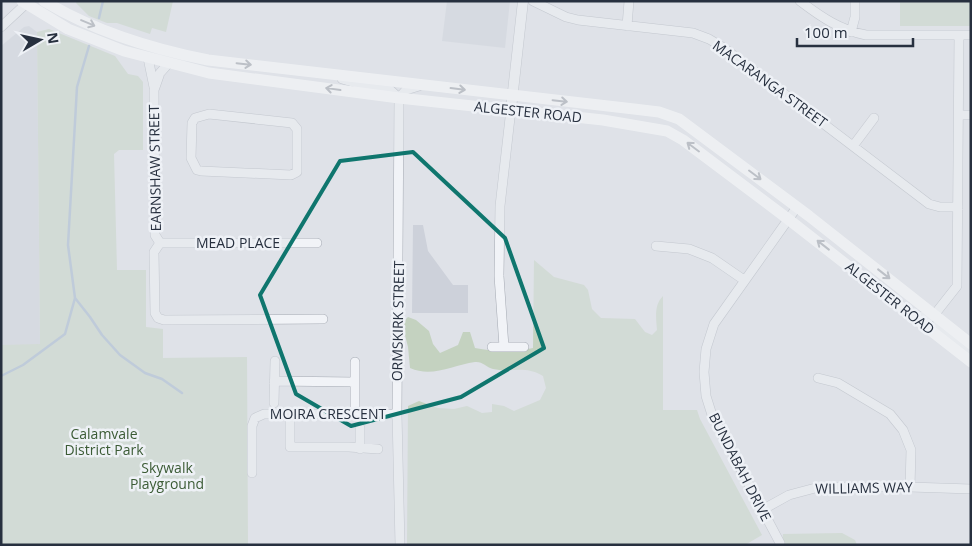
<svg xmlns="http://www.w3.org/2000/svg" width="972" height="546" font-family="'Open Sans',sans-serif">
<rect width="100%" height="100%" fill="#dfe2e8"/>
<path fill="#cdd1da" d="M447,1H510L505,48L442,41Z
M29,26L37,32L40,345H1V46L24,27Z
M413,225H423L428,251L453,285H468V313H412Z"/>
<path fill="#c4d2c0" d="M77,1H173L166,32L152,28L150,34L117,23H107L89,16L76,3Z
M900,1H971V26H900Z
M49,29L115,56L128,74L138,76L143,82V150H119L114,154L117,270H146V327L163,329V358L247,357L248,545H1V345L40,344L37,32Z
M534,260L554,277L584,285L588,290L592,309L601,318L635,319L645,332L652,335L657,330C656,317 654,305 663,296V410H697L700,419L762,535L745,545H407L408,406L419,401L438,408L454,409L467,406L482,413L492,412V404L504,406L514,411L540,400L546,388L543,376C525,365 511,373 493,369C486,367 482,361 475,362C453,365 432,378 410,368L408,347L402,323L408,317L416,320L429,331L433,344L440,353L458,345L463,332H470L475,348C495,352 513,352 533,348Z
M842,533L855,540L857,545H782L783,534Z"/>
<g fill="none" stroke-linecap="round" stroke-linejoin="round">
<path stroke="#99b0c9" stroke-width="2.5" d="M99,18L103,1
M75,298L90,317L102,335L120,355L145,373L162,379L182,393
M1,376L23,365L65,334L75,298L68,245L77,87L89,46"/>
<g stroke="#a4a9b2" stroke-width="10">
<path id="minor" d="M533,1L566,17L578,20L693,33L709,39L724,48L929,204L940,207H958
M800,1C821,17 840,30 866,35H971
M627,26L629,1
M1,27L29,1
M851,32L855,17V1
M148,58L154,87
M168,64L160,73L154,90L155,235L160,243L154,252L155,313L158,318L164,320L323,319
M342,79L356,83L387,87L399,98
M399,98L397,414L400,545
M399,98L406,90L419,86
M209,114L292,123L297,129V172L291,175L201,171L197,170L191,158L192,123L195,118Z
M959,115H971
M853,146L874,118
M160,243H317
M656,246L689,249L712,258L744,280
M909,313L928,318L935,314L957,286L959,35
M936,316L940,327L971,354
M492,347H524
M504,347L499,276L500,206L511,109
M355,362V414
M818,378L838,383L890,414L903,430L911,450L910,487
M274,381L355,382
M274,403L275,361
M290,414V447H349L378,449
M360,428V449
M252,473V426L255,418L264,414H397
M762,510L789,495L819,487H910L971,489
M780,543L712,415L706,396L704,372L706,349L714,324L797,207"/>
</g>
<g stroke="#a4a9b2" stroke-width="11">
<path id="tertiary" d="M511,109L523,1"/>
</g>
<use href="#minor" stroke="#f1f3f7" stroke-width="9"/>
<use href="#tertiary" stroke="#f1f3f7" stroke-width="10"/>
<path stroke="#fff" stroke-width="11" d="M22,1L68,29L124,51L209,73L399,98L603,120L667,131L683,140L788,219L971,362
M44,1C94,31 152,49 208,60L634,109L659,112L679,119L809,216L971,344"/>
</g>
<defs><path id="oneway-shaft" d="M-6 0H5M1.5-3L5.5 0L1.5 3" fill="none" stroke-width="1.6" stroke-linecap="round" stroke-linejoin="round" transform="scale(1.25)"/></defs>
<g stroke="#93989f">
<use href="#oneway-shaft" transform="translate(88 23) rotate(23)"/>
<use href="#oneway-shaft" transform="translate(244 64) rotate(6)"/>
<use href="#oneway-shaft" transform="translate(333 89) rotate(-172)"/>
<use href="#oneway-shaft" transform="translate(458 89) rotate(7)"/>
<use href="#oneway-shaft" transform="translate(560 101) rotate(6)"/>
<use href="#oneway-shaft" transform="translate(693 147) rotate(-143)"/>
<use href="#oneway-shaft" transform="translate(755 175) rotate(37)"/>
<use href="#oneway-shaft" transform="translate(823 245) rotate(-142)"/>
<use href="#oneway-shaft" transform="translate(884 274) rotate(38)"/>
</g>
<path d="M0 0H972V546H0ZM413,152L505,238L544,348L461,397L351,426L296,394L260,295L340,161Z" fill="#dfe2e8" fill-opacity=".55" fill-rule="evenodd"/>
<path fill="none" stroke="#0f766e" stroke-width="4" stroke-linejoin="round" d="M413,152L505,238L544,348L461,397L351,426L296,394L260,295L340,161Z"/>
<g text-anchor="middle" stroke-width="5" stroke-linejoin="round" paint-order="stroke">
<g font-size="14" fill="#27303f" stroke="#eef1f6">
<text transform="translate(770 84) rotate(36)" y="5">MACARANGA STREET</text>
<text transform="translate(528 112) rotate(6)" y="5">ALGESTER ROAD</text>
<text transform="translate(155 168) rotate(-91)" y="5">EARNSHAW STREET</text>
<text x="238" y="248">MEAD PLACE</text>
<text transform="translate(890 298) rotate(38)" y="5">ALGESTER ROAD</text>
<text transform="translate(398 321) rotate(-89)" y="5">ORMSKIRK STREET</text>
<text x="328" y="419">MOIRA CRESCENT</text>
<text transform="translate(740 467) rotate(63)" y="5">BUNDABAH DRIVE</text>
<text transform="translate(864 488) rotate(-1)" y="5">WILLIAMS WAY</text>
</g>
<g font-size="14" fill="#3b5b35" stroke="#eef1f6">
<text x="104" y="439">Calamvale<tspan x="104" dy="16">District Park</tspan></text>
<text x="167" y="473">Skywalk<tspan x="167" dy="16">Playground</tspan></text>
</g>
</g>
<rect width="972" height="546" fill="none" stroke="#27303f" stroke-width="5"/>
<g transform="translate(40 40) rotate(81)" stroke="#eef1f6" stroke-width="4" paint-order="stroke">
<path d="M0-4L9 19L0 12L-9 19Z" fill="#27303f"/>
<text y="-8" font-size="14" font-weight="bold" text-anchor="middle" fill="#27303f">N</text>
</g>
<path d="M797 38v8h116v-8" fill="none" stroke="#27303f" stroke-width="2.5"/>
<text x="804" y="38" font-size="15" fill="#27303f" stroke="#eef1f6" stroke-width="4" paint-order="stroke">100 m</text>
</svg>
